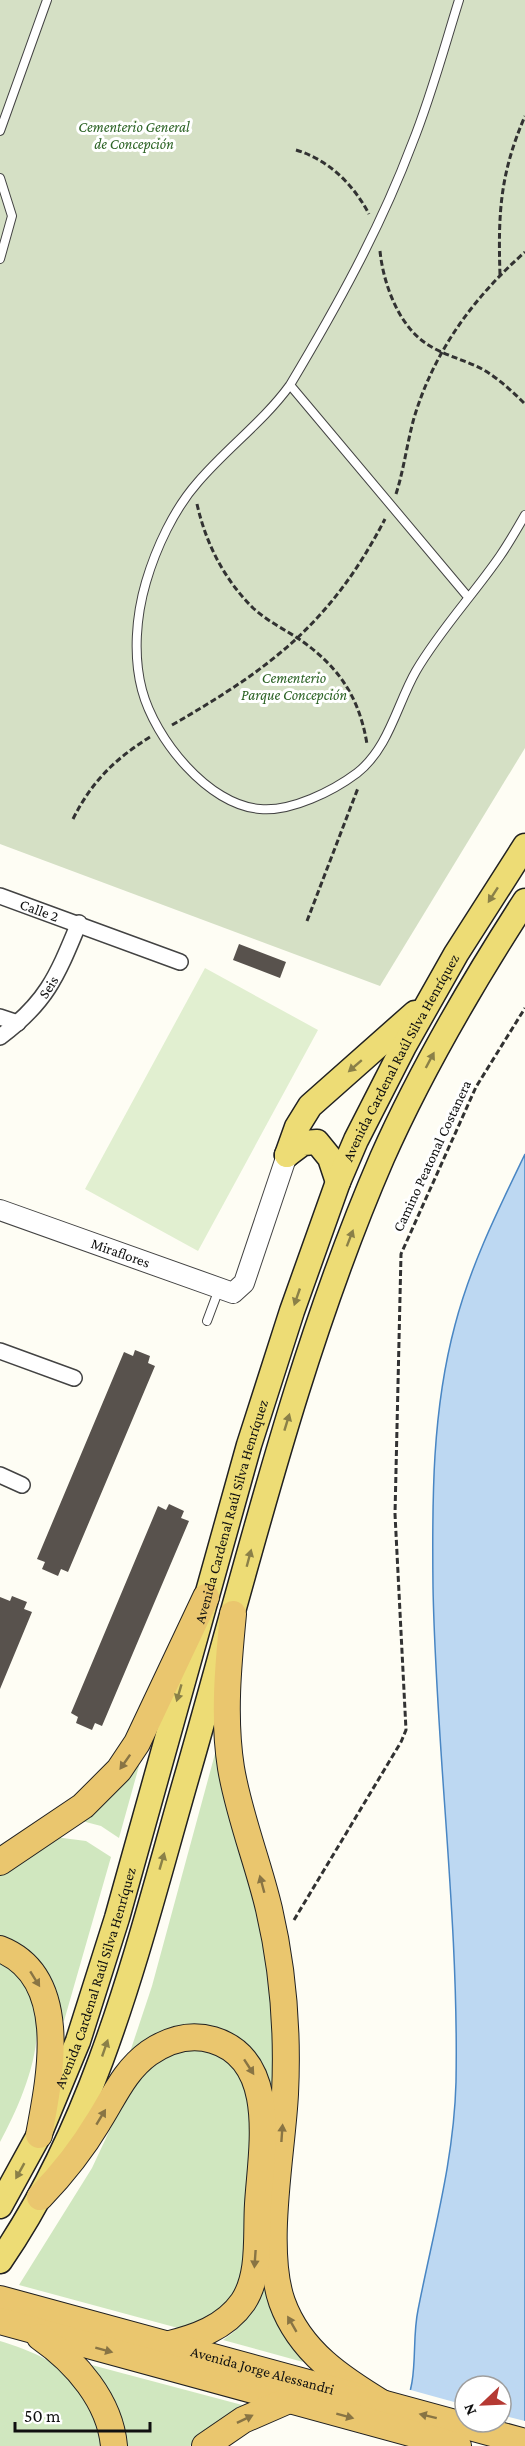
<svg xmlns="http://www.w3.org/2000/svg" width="525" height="2446" font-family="'Crimson Pro',serif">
<rect width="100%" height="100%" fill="#fefdf4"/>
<path fill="#d0e7bf" d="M219,1739C237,1819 259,1899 269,1981C275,2026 274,2072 274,2118L224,2036L126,2064L152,1986Z
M136,1765L139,1766L119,1838L101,1826L82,1821L116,1791Z
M55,1837L86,1841L111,1857L64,2021L57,2017L0,1937V1873Z
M0,1960C68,1997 27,2092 0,2142Z
M189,2045L225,2058L242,2078L251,2111L243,2270L232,2301L195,2327L178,2328L19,2285L92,2168L127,2093L149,2063Z
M263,2267L293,2347L303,2362L223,2340C251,2322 259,2299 263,2267Z
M0,2341C30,2350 67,2365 85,2393C95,2408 98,2430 104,2446H0Z
M84,2363L246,2406L207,2430L190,2446H125Z"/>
<path fill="#d5e0c5" d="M0,0H525V748L380,986L0,844Z"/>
<path fill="#e1efd0" d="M205,968L318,1030L198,1251L85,1189Z"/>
<path fill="#bdd8f2" stroke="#4986c3" stroke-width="1.5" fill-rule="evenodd" d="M525,1154V2446H395C401,2425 408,2404 412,2382C416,2358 413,2334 418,2310C433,2233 454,2161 456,2082C459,1917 436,1752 433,1587C432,1499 432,1411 455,1325C471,1264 498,1210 525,1154ZM465,2386H501V2422H465Z"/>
<path fill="#fefdf4" d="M407,2389L465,2405V2422H501V2415L525,2421V2446H392Z"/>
<path fill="#58524d" d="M239,944L286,962L280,978L233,960Z
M135,1350L150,1356L148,1363L155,1366L68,1572L61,1569L58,1576L42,1569L45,1562L37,1559L124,1352L133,1356Z
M169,1504L184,1511L181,1518L189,1521L102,1726L95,1723L92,1730L76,1723L78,1717L71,1713L158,1506L166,1510Z
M12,1596L27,1602L24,1609L32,1612L0,1689V1597L10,1601Z"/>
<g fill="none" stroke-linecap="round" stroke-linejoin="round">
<g stroke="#434343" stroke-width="10">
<path id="service" d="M459,0C444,48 431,97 412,144C380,229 336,308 290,385L468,597
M0,131L47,0
M0,178L12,216L0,259
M290,385C264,421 227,448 198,482C174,509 156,548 146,582C136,616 133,656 142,690C155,739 208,805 260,809C291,812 333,791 357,773C389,748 397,704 416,671C440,630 473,595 500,556C509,543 517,529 525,515
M207,1321L219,1289"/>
</g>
<g stroke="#434343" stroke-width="18">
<g id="minor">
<path id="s1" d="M0,896L180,962"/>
<path d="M0,1017L18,1023"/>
<path id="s2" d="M0,1037C47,1002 57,976 79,923"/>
<path d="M0,1351L74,1378"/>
<path d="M0,1475L22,1485"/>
</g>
</g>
<g stroke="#434343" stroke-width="22">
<g id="tertiary">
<path id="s3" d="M0,1210L233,1293L244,1283L287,1155"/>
</g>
</g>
<g stroke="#212121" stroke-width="27">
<g id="primary">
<path d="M287,1155L297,1127L310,1106L415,1013"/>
<path d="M287,1155L303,1143L317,1142L330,1158L338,1182"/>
<path id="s4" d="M0,2206L39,2135L78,2041L117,1918L249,1445L292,1311L338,1182L356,1140L404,1046L456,954L525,846"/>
<path d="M0,2261C101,2114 140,1938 189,1769C248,1564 297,1354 382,1158C422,1068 472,983 525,901"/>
</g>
</g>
<g stroke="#212121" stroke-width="28">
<g id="trunk">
<path d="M233,1614C228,1665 223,1718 231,1768C239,1816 258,1862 269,1909C283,1969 288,2032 285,2094C282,2153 263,2248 282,2302C300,2352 342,2379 385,2405"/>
<path d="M0,1862L83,1806L119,1770L137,1743L206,1597"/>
<path d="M0,1949C71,1977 50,2077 39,2135"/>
<path d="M40,2197C62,2174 82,2149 98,2122C114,2097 124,2071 149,2053C168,2040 190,2033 213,2040C280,2060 261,2152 258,2204C256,2235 261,2275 243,2302C225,2328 195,2338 166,2345"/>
<path id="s5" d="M0,2299L525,2442"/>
<path d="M0,2321L458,2446"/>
<path d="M40,2337C76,2362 110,2401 114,2446"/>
<path d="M205,2446L243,2420L289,2400"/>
</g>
</g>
<path stroke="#323232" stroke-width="3" stroke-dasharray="6 3" stroke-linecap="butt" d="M296,150C329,160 353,184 369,214
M380,251C383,281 396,318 419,338C437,354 461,358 482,369C498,378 512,391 525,404
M500,275C498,213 500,174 525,116
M396,494C404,469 407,443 414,418C434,351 474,297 525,252
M197,504C206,544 224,579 253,608C267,621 284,629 299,639C338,666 359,696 367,744
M172,725C271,668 331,623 385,519
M73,819C92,781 115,759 150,737
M307,921L358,788
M294,1920L401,1742L406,1730L395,1514L401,1254L476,1087L525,1008"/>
<use href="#service" stroke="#fff" stroke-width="8"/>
<use href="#minor" stroke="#fff" stroke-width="15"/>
<use href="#tertiary" stroke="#fff" stroke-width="20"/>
<use href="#primary" stroke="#eddc75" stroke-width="24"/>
<use href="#trunk" stroke="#eac66e" stroke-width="26"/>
</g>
<defs><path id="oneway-solid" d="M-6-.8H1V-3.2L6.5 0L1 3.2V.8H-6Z" transform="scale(1.5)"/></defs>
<g fill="#8a8048">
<use href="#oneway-solid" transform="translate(493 895) rotate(123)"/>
<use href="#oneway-solid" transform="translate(430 1060) rotate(-62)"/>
<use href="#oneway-solid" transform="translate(355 1066) rotate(139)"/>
<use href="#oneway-solid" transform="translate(350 1238) rotate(-69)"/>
<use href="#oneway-solid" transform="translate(297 1297) rotate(109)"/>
<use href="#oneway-solid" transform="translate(287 1422) rotate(-73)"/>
<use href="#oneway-solid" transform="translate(249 1558) rotate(-75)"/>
<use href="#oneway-solid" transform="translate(179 1693) rotate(106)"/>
<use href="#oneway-solid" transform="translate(162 1861) rotate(-74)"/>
<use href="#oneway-solid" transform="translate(105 2048) rotate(-71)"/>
<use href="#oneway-solid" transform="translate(20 2171) rotate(119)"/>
</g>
<g fill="#887444">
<use href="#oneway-solid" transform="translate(125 1762) rotate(125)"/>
<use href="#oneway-solid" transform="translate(262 1884) rotate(-105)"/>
<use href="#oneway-solid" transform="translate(35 1979) rotate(58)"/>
<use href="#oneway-solid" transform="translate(249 2067) rotate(57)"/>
<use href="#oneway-solid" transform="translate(101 2117) rotate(-59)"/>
<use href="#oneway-solid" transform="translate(282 2133) rotate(-86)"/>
<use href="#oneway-solid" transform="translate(255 2259) rotate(94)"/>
<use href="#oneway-solid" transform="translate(292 2324) rotate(-120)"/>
<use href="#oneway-solid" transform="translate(104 2350) rotate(15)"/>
<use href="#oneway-solid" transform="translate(345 2416) rotate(15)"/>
<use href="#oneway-solid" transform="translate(428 2416) rotate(-166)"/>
<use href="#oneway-solid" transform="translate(245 2419) rotate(-26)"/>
</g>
<g text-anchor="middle" stroke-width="6" stroke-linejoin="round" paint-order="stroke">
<g font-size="15" font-style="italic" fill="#2c6325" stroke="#fff">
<text x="134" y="132">Cementerio General<tspan x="134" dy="17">de Concepción</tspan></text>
<text x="294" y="683">Cementerio<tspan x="294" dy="17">Parque Concepción</tspan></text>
</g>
<g font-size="15" fill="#101010" stroke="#fff">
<text dy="5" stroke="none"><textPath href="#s1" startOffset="42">Calle 2</textPath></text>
<text dy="5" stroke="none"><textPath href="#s2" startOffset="70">Seis</textPath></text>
<text dy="5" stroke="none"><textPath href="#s4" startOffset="1220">Avenida Cardenal Raúl Silva Henríquez</textPath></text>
<text transform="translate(432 1156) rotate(-65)" y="5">Camino Peatonal Costanera</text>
<text dy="5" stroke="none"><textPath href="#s3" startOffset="128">Miraflores</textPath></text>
<text dy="5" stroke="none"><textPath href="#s4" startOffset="734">Avenida Cardenal Raúl Silva Henríquez</textPath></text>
<text dy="5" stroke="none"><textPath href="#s4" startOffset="248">Avenida Cardenal Raúl Silva Henríquez</textPath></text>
<text dy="5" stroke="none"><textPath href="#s5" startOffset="272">Avenida Jorge Alessandri</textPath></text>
</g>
</g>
<g transform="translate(483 2404) rotate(247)"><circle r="28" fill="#ffffff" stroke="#9f9f9f" stroke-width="1.5"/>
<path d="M0-4.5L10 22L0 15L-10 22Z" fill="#b53933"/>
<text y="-9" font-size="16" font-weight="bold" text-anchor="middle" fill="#101010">N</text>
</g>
<path d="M15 2422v9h135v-9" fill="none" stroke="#101010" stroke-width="3"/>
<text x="24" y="2422" font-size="18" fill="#101010" stroke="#ffffff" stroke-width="4.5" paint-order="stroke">50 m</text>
</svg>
